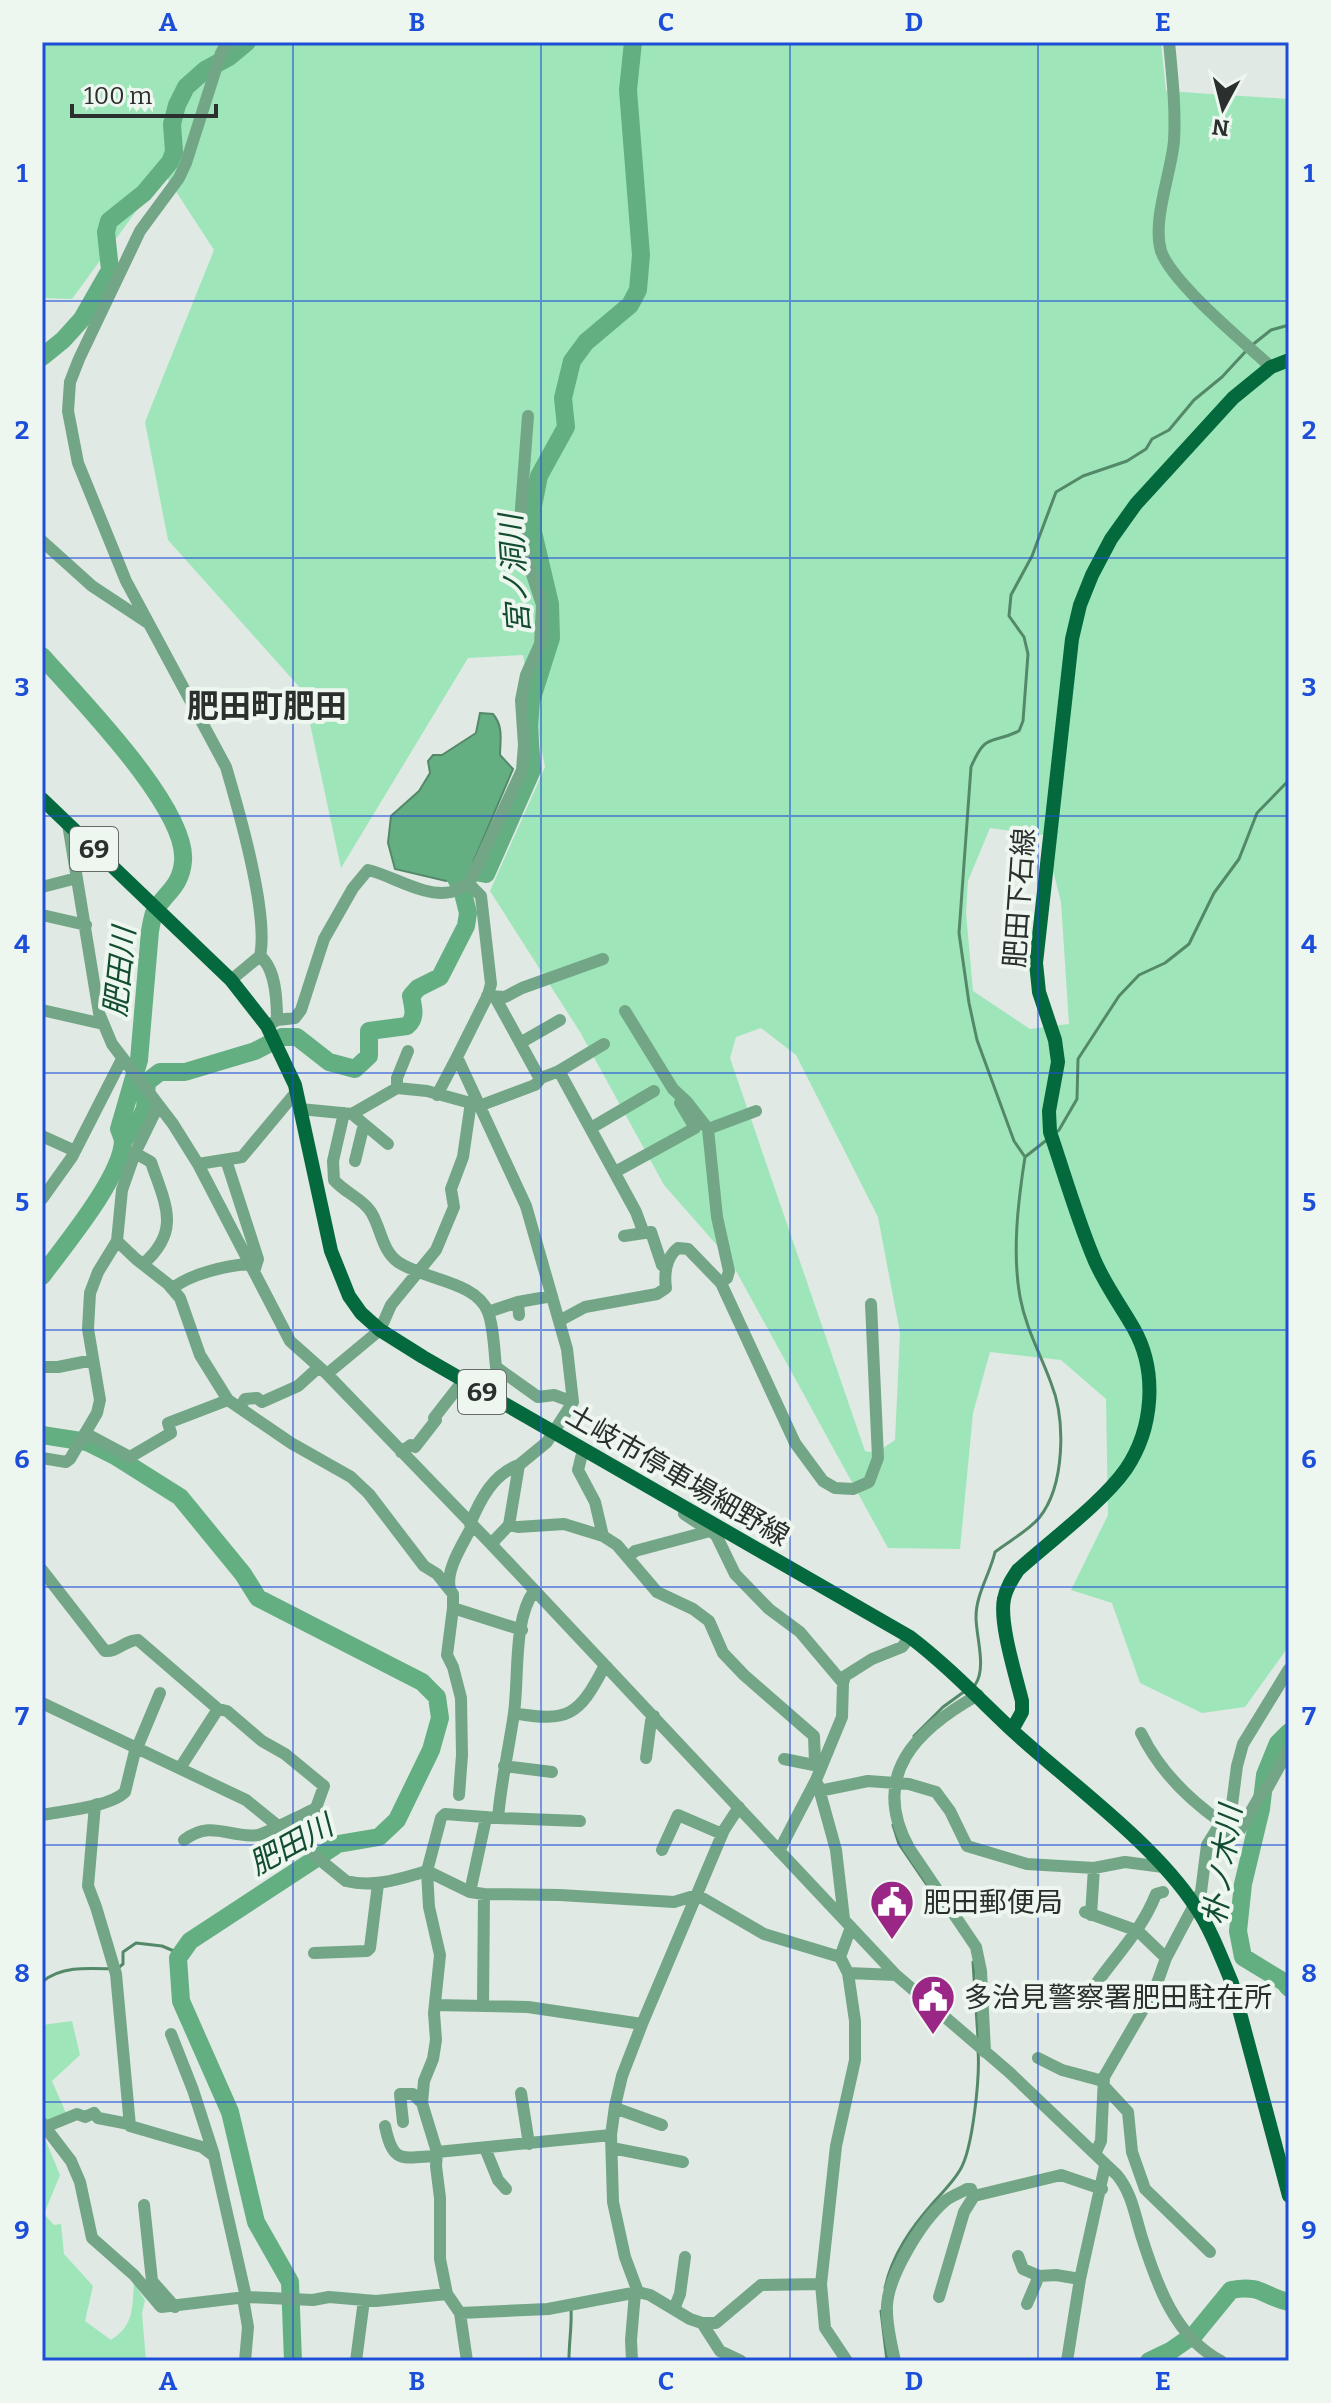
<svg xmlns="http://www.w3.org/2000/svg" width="1331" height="2403" font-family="Bitter,'Noto Sans JP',serif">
<rect width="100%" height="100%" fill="#e0e9e3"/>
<path fill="#9ee6b9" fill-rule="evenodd" d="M42,42H1161L1166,91L1289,99V1646L1245,1707L1202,1713L1140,1683L1112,1603L1071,1590L1108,1515L1106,1399L1061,1360L990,1352L973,1413L960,1549L888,1548L730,1260L664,1185L580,1032L490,891L545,767L523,655L468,658L341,868L303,691L168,540L145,422L214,250L164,173L72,299L42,298ZM990,828L1044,835L1061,902L1069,1024L1030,1029L973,991L966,913L968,881ZM761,1028L796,1055L878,1217L900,1333L895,1440L876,1453L865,1451L730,1058L736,1037Z
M72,2021L80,2055L52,2081L66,2113L43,2134L60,2175L44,2214L54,2225L61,2224L64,2254L93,2286L85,2321L111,2340C134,2325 132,2309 134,2283L145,2300L142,2313L146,2361H42V2025Z"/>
<path fill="#64af82" stroke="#538968" stroke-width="2" d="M480,713L493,714C504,727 500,741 500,755L513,769L469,872L446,881L395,869L388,843L391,816L419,791L430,773L428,761L433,755H442L476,733Z"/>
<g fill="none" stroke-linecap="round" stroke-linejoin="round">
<path stroke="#538968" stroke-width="3" d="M1251,346L1271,330L1289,325
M1054,1134L1059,1130L1077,1099L1078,1059L1104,1019L1119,996L1139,975L1165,963L1189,944L1214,893L1239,859L1257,813L1289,780
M1025,1157L1014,1141L977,1040L969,1003L959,933L971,767C986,732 990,745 1019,731L1023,721L1028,654L1024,637L1009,616L1011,595L1032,556L1056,492L1083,476L1127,461L1146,449L1152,439L1169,430L1194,400L1222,377L1246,351
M975,1685C987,1668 976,1637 976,1617C976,1594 990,1574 995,1552C1009,1541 1028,1531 1039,1518C1065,1486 1066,1420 1051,1383C1040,1353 1026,1329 1020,1297C1012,1252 1018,1202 1025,1157L1048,1139
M914,1736L943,1707L965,1691
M893,1825L899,1844L940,1904
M973,1962L978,2038
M118,1968L123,1964V1952L136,1943L162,1946L181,1954
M42,1982C61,1966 88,1968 111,1969
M885,2288C892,2255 911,2228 933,2203C942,2193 953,2182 960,2170C973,2149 980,2076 978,2050
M571,2309C572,2327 569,2341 569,2359L572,2361
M881,2311L887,2361"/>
<path stroke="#64af82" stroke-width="18" d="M42,357L63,340L82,319L110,270L106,232L109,221L144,193L170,162L174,152L172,124L177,105L186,87L205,70L229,57L247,42
M42,656C77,696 188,808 183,861C181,888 163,894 154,913C152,919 151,926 150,931L139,1060L119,1129C120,1131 123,1140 123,1141C122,1177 63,1247 42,1276
M123,1141L140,1120L145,1108L147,1082L160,1072H185L255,1051L282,1037H297L329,1062L355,1069L369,1056V1031L407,1026C417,1018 413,1007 411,996L418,988L440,977L466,926L468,913L462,889L454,875L465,870L486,874L532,770L529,726L531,701L551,638L550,604L533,532V506L539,476L566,427L563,398L572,361L586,342L630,305L638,290L641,255L628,90L633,42
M42,1435L87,1442L115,1456L180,1497L243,1574L258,1598L422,1682L437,1697L440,1718L431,1750L397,1820L379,1837L338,1844L190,1941L178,1958L181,2001L230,2112L256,2222L290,2282L293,2361
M1289,1732L1278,1743L1265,1775L1261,1809L1243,1884L1238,1931L1243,1957L1284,1982L1289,1988
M1149,2361L1172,2350L1195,2334L1231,2290C1262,2284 1264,2297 1289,2302"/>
<path stroke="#73a686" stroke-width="12" d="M227,42L221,53L186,163L179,178L140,231L79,359L70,382L68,411L78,463L126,581L226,767C239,811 269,914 260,956L231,980
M1169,42C1172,74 1176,108 1174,141C1171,174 1152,220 1161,251C1172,283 1244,342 1271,367
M42,541L92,586L148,623
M68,824L99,1013L112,1044L173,1124L198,1164L290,1341L327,1374L491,1544L896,1975L1009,2072L1117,2175C1132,2193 1135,2216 1142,2238C1157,2285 1175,2337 1221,2361
M42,887L77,878
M42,915L86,925
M260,956C276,969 277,1000 277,1020
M487,996L505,997L522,988L603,959
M495,997L540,1079
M42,1010L103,1024
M625,1011L673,1089L687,1102L708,1129
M267,1026L277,1020L295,1018L301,1010L324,939L353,888L368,870C391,875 425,898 451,892C457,890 462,886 469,884
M520,1043L560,1020
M559,1071L604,1044
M397,1088V1078L408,1051
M437,1095L457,1057
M479,1106L535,1085L541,1078L559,1071L636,1212L643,1231
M300,1109L352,1114L397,1088L427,1091L478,1105
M344,1113L333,1161L334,1180C345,1193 362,1198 371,1212C381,1228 382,1251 398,1262C424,1280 476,1281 488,1312C494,1328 494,1350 496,1367L538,1397L554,1395L573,1402
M352,1114L388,1144
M591,1128L654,1091
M42,1136L75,1151
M135,1153L151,1162C165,1204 182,1230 143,1264
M226,1160L258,1259L254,1272
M355,1161L364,1124
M198,1164L242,1157L297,1091
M615,1172L695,1128L680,1103
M42,1199L72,1157L122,1059
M624,1236L651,1232L662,1265L666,1269
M117,1241L136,1259L168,1284L180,1298L200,1355L228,1400L291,1443L351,1477L369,1494L424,1566L437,1574L453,1594V1608L522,1630
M721,1283L727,1278L729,1271L717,1217L708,1129L756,1111
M172,1289C189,1274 228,1265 250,1264
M488,1312L518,1302
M519,1315L518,1302L552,1296
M559,1321L585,1307L657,1294L666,1288C664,1274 666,1257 678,1248L688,1249L721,1283L795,1443L823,1481L835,1488L853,1489L869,1482L878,1458L871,1304
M42,1367H58L93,1360
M327,1374L380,1330L391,1305L436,1250L454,1207L451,1189L463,1157L471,1102
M240,1408L245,1399L257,1398L262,1402L298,1386L319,1367
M85,1433L130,1457L171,1433L168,1423L228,1400
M583,1450L578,1470L595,1502L603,1536
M401,1452L411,1445L415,1447L436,1420L434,1418L459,1386L467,1383
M42,1458L66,1462L70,1459L97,1413L100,1400L88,1329L90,1293L98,1272L117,1241L122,1190L135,1153L158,1106
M684,1514L716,1535L735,1574L769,1609L800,1632L843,1683
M470,1524C480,1500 493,1474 519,1465
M509,1525L518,1527L564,1524L603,1536L617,1545L657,1592L693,1609L709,1621L723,1653L744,1675L814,1736L815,1763
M491,1544L509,1525L519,1465L547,1442L573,1402L567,1349L526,1206L457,1057L488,995L491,984L481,896L469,884L522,770L524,745L521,700L526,675L540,644L542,605L519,535L528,416
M629,1557L635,1551L710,1531
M42,1570L105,1651C118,1652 125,1640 138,1640L218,1709L180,1768
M450,1589C445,1570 463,1544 472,1526
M534,1591C513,1620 519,1678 514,1713C509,1748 501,1782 498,1818L445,1814L441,1818L427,1871L429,1907L440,1955L434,2013L436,2040L433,2059L424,2081L422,2103L437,2152L436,2166L440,2198V2259L447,2294L460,2313L548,2309L638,2292L650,2295L690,2319L702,2323H716L761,2285L821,2284
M453,1608L447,1655L453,1667L461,1698L462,1755L459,1795
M978,1695C917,1729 869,1775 909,1848L976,1947L981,1971L985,2052
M42,1703L246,1800L346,1881C374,1888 399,1879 427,1871L470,1892L484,1894L560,1895L674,1902L697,1895L764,1934L840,1957
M514,1713C568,1723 579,1715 603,1669L607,1667
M1141,1733C1159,1770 1188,1799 1221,1822
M137,1748L160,1693
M646,1758L651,1721L654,1716
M784,1759L819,1766
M504,1766L552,1772
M818,1785L836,1850L844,1919
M819,1791L868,1781L909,1784L936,1792L950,1811L967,1846L1027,1864L1094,1868L1125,1862L1163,1867
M98,1804L95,1805L88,1886L96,1907L116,1974L130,2126L202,2147L214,2156L246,2297
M42,1815C63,1811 110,1807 125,1792L136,1747
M498,1818L580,1821
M1212,1837L1228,1835L1240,1830L1261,1794L1268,1787L1289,1749
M184,1840C213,1819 229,1839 258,1835C263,1834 309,1812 316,1808L324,1786L285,1754L262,1741L227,1711L218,1709
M662,1850L678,1815L722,1834
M779,1851L816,1780L842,1717L843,1683L845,1676L872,1659L902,1647L910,1637
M470,1892L486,1818
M1085,1912L1138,1931L1166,1958
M1091,1915L1094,1868
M314,1953L367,1951L370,1948L378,1884
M848,1973L896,1975
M1096,1984C1117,1954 1142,1930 1156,1894L1163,1892
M435,2005L528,2007L642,2024
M483,2005L484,1894
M171,2034L193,2090L214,2155
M1038,2058L1062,2070L1103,2081
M1103,2085L1128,2112L1132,2152L1145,2189L1210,2252
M521,2093L529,2144
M615,2108L662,2125
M403,2122L400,2094H413L422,2103
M42,2123L71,2161L80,2182L92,2238L134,2275L161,2307L246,2297L313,2300L329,2297L376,2301L447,2294
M385,2126C393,2164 401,2158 436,2156
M45,2127L77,2114L85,2117L94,2113L98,2118L129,2124
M485,2148L498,2180L506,2189
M612,2148L683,2162
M437,2152L611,2135
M1095,2154L1101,2141L1104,2077L1155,1989L1166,1958L1201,1892L1207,1845L1232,1805L1237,1766L1243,1744L1289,1669
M144,2205L152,2281L175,2307
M1018,2256L1023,2269L1039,2276
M638,2292L625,2257L613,2202L611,2135L615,2106L622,2076L642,2024L724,1830L739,1807
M939,2297L964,2212L974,2196
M243,2298L248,2327L245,2361
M1027,2304L1039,2276L1056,2275L1080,2279
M674,2309L680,2294L685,2257
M460,2313L467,2361
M702,2323L720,2351L741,2361
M356,2361L364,2300
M632,2361L631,2340L635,2293
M847,2361L825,2328L821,2284L836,2146L855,2060V2021L848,1973L840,1957L851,1927
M895,2361C891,2344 886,2323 887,2305C889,2274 922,2221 945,2201C951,2196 960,2193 967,2189H971L974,2196L1061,2175L1102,2189
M1067,2361L1080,2279L1105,2166"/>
<path stroke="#046a3e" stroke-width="14" d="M42,799L231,980L267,1026L295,1085L331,1251L349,1296L361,1313L380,1330L423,1357L910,1637C948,1666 979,1699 1014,1732C1070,1783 1154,1843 1195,1906C1211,1929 1221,1957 1232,1983L1289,2196
M1012,1730L1022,1712V1701C1016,1676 999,1623 1004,1599C1006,1588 1012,1579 1018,1570C1049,1542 1103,1502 1126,1469C1153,1429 1158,1372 1134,1329C1120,1304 1102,1281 1092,1254C1076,1215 1064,1173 1050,1132L1049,1111L1058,1062L1055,1040L1039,992L1036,963L1072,639L1080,605L1092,575L1111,539L1136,504L1233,398L1271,367L1289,360"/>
</g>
<path fill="none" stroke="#1d4ed8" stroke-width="2" stroke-opacity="0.55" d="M293,42V2361M541,42V2361M790,42V2361M1038,42V2361M42,301H1289M42,558H1289M42,816H1289M42,1073H1289M42,1330H1289M42,1587H1289M42,1845H1289M42,2102H1289"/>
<defs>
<g id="civic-pin" transform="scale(2.3)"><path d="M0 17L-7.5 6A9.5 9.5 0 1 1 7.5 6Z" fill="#9a2785" stroke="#edf7f0"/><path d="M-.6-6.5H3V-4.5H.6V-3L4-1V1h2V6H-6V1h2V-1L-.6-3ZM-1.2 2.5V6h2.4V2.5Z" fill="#fff"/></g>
</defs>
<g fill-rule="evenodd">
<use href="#civic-pin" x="892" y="1902"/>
<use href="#civic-pin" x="933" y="1997"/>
</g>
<g text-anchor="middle" stroke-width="8" stroke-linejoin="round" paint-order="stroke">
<g fill="#edf7f0" stroke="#656b68" stroke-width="2">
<rect x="70" y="827" width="48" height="44" rx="6"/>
<rect x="458" y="1370" width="48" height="44" rx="6"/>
</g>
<g font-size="26" font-weight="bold" fill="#2b2f2d">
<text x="94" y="858">69</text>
<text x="482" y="1401">69</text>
</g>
<g font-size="28" fill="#2b2f2d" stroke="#edf7f0">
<text transform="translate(1019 898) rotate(-86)" y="10">肥田下石線</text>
<text transform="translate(678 1475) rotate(30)" y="10">土岐市停車場細野線</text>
</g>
<g font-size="28" fill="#2b2f2d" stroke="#edf7f0" text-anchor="start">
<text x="923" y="1912">肥田郵便局</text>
<text x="964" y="2007">多治見警察署肥田駐在所</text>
</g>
<g font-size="30" font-style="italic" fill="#134d2f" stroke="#edf7f0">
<text transform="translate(515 574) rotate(-94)" y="10">宮ノ洞川</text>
<text transform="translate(120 972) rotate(-84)" y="10">肥田川</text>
<text transform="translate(291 1845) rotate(-29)" y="10">肥田川</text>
<text transform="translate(1223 1865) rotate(-82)" y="10">朴ノ木川</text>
</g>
<g font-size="32" font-weight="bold" fill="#2b2f2d" stroke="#edf7f0">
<text x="267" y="717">肥田町肥田</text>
</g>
</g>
<rect width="1331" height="2403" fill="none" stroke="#edf7f0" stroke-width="88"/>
<g transform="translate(1223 108) rotate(187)" stroke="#edf7f0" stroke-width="6" paint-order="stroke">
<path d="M0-6L14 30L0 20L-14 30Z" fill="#2b2f2d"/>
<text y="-12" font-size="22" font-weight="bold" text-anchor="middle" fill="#2b2f2d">N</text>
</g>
<path d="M72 104v12h144v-12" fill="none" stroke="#2b2f2d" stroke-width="4"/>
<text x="84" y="104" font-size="24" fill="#2b2f2d" stroke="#edf7f0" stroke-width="6" paint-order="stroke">100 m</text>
<rect x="44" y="44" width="1243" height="2315" fill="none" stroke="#1d4ed8" stroke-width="3"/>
<g font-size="26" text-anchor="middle" font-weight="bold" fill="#1d4ed8">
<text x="168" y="31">A</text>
<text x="417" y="31">B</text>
<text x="666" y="31">C</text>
<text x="914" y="31">D</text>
<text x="1163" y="31">E</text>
<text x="22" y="182">1</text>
<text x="1309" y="182">1</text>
<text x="22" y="439">2</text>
<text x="1309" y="439">2</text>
<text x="22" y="696">3</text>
<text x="1309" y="696">3</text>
<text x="22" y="953">4</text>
<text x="1309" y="953">4</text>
<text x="22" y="1211">5</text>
<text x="1309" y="1211">5</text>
<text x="22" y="1468">6</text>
<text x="1309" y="1468">6</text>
<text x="22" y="1725">7</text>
<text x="1309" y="1725">7</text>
<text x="22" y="1982">8</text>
<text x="1309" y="1982">8</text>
<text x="22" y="2239">9</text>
<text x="1309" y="2239">9</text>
<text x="168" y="2390">A</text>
<text x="417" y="2390">B</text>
<text x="666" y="2390">C</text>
<text x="914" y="2390">D</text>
<text x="1163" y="2390">E</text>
</g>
</svg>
